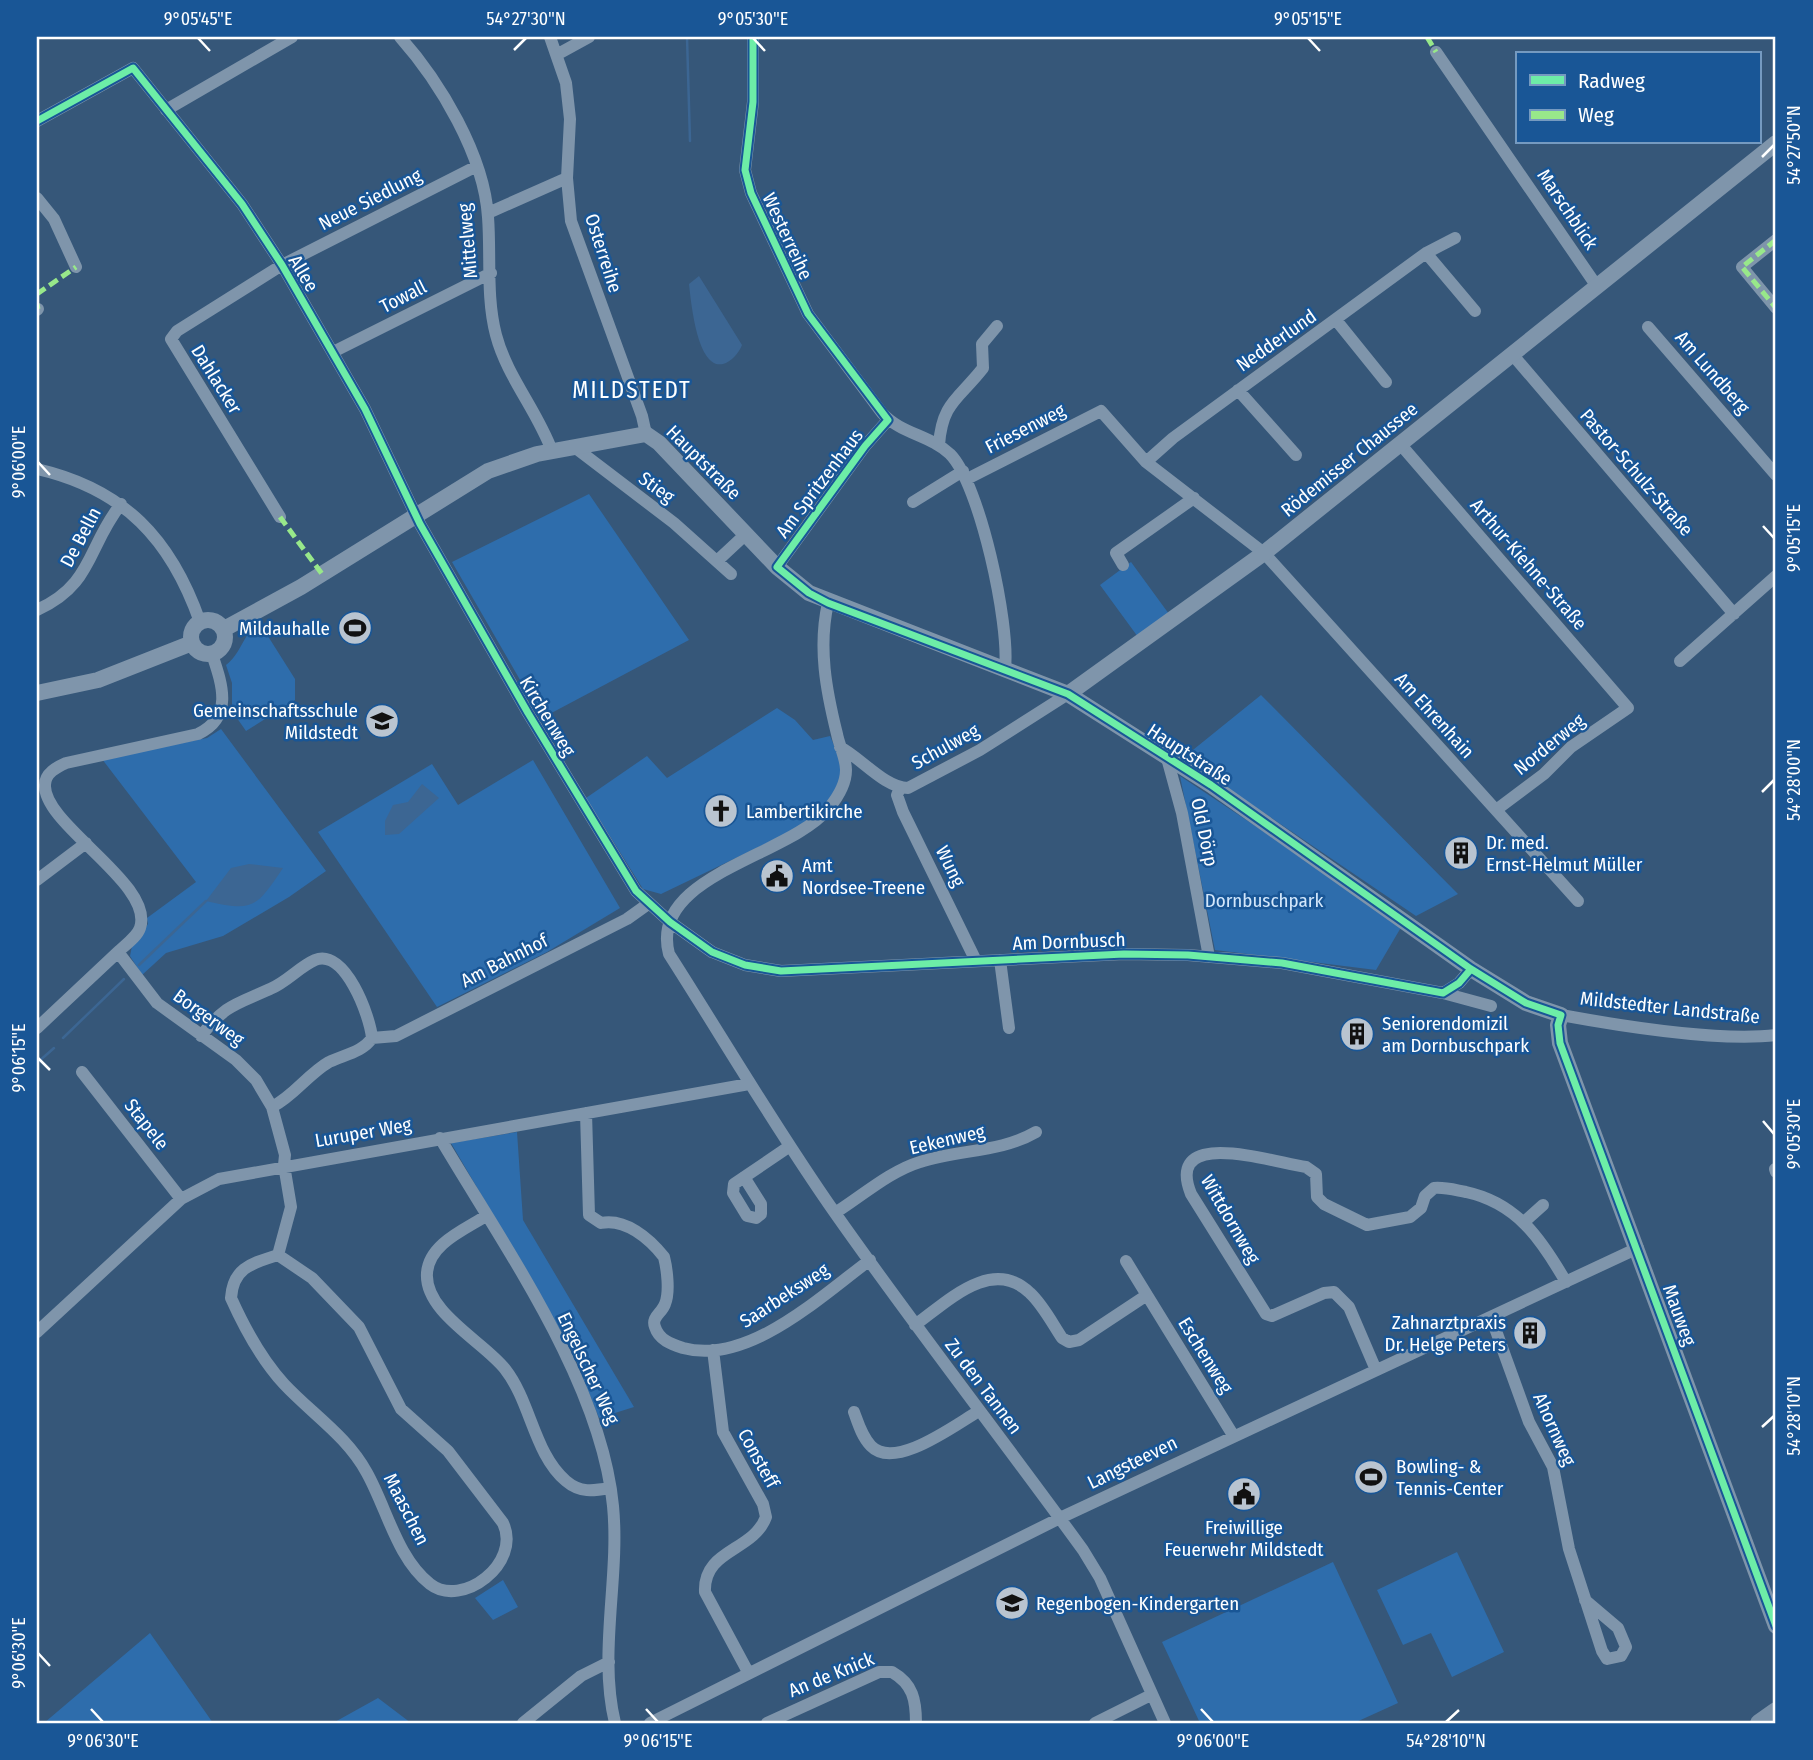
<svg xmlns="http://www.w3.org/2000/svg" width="1813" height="1760" font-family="'Fira Sans Condensed',sans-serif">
<rect width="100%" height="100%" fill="#365779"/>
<path fill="#2e6dac" d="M589,494L689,640L542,718L452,562Z
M1131,562L1169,614L1138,637L1100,585Z
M259,622L295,679V700L246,731L232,711V683L226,665C241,654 243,634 259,622Z
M1261,695L1458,894L1416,916L1183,758Z
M777,708L795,720L813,740L830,736L843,766L840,787L809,823L661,894L643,889L586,798L647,756L667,778Z
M221,729L326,871L289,897L223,936L166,953L142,975L130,956L132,946L148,924L147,918L196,882L102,759L207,738Z
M533,760L620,908L547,952L437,1007L318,832L432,764L458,805Z
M1180,776L1403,924L1376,970L1215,950Z
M517,1132L523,1220L634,1407L599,1418L572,1350L451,1143Z
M1457,1552L1504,1652L1452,1677L1431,1633L1403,1645L1377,1590Z
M1333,1562L1398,1703L1354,1723H1200L1162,1642Z
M503,1580L518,1607L493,1620L475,1598Z
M150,1633L213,1723H44Z
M378,1698L411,1723H333Z"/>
<path fill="#3c6693" d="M699,276L742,345C739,353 731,362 723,364C697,370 691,301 689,284Z
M422,784L439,798L399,834L385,835V821L393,805L408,802Z
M249,864L283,868C256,908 254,912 206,901L231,868Z"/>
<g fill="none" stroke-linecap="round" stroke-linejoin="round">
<path stroke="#3c6693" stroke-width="2.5" d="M687,37L690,141
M139,965L206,901
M63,1038L124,979
M37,1063L54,1048"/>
<path stroke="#7f95ab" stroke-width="12" d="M400,37C440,82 484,155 488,217C491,256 486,297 496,335C507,377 537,410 552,451
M550,37L566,83L570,119L567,178L571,221L642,416L646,434
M753,37V102L745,170L751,193L808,314L882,413C901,434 930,435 950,454C980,484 1010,625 1005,668
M1436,52L1596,285
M558,54L589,37
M166,110L292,37
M37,121L133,68L242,204L282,265L365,409L420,524L528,713L636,891L670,922L712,952L745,965L781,971L1124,954L1188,955L1282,963L1443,993L1459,983L1471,969
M37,198L54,219L76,267
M488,213L567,178
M1776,240L1742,267L1776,308
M1426,253L1475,311
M37,310L38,309
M1336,320L1386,382
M1648,327L1776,475
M333,352L491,273
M1512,354L1734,614
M1238,390L1296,455
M939,445C942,402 959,399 983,368L982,344L997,326
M1401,445L1628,708L1571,747L1544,774L1496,810
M573,446L674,523L731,574
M1146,462L1173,438L1426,253L1455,238
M37,469C124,489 171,539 200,622
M967,479L1101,411L1146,462L1264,553L1578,901
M913,502L963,471
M280,517L171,339L177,331L282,265L475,167
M717,561L746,534
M1123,565L1116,553L1194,498
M777,567L865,446L888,420
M828,603C818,647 826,690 837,734C839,745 846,758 846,770C846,783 838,797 829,808C789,857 648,875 669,954C724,1040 776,1129 835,1213C915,1327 1001,1437 1083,1550L1100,1578L1165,1723
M37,610C93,585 87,547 121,504
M212,654C222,684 234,717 198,734L66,763C57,767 45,773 45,785C43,825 155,884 140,928C137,937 125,945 118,952L157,1003L236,1060L256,1080L272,1107L285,1155L284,1165L291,1207L278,1255L312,1278L359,1327L401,1409L448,1451L503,1523C522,1563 462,1609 430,1584C397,1558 387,1509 367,1473C347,1436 312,1414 284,1384C262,1360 244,1327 231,1298C233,1267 253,1263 278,1255
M1680,661L1776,576
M840,747C861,758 885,788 908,788L980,750L1068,694
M1167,758L1182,813L1209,957
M900,788L897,795L903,812L976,961
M37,880L86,843
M1000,960L1009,1028
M1443,993L1491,1006
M1561,1015C1621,1026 1717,1042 1776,1035
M37,1028L118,952
M201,1036C226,1004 235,1005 270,989C287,982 299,967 315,960C345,948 370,1016 372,1038C363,1052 343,1055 329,1062C308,1074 294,1096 272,1107
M372,1038L396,1036L627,919L648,904
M82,1072L181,1199
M586,1113L589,1215L601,1223C625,1218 649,1238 664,1257C667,1269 670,1292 665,1304C662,1313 651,1317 655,1327C659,1340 671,1344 683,1348C748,1366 821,1296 870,1260
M440,1138C503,1245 601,1381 613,1506C620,1577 598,1653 615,1723
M1775,1169L1776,1172
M744,1177L761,1204V1214L756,1218L747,1216L733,1193L734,1184L790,1146
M835,1213C862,1196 890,1171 920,1162C959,1149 1000,1153 1036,1132
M486,1216C464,1230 429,1244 427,1273C424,1312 484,1342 505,1369C531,1402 534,1454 566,1481C580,1493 593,1491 610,1488
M1524,1222L1543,1205
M1126,1261L1233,1435
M1491,1317L1529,1422L1553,1467L1569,1549L1602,1651L1607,1659L1621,1656L1626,1647L1618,1628L1585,1600
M915,1325C947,1302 992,1256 1030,1293C1043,1305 1052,1323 1062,1338L1069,1342L1079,1340L1147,1295
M37,1332L181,1199L219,1179L749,1084
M713,1350L723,1432L763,1504L766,1517C753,1552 703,1549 705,1592L748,1672
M1376,1370L1349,1307L1334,1292L1324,1293L1272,1316L1266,1314L1191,1194C1164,1126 1271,1162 1306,1167L1316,1174L1317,1197L1324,1204L1367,1225L1410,1217L1421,1208L1425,1196L1434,1188C1445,1187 1455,1190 1466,1192C1517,1203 1541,1239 1566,1282
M854,1412C858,1423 862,1437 871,1446C895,1471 956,1424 979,1411
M523,1723L581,1676L609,1662
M650,1723L1060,1518L1638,1248
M767,1723L879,1672H892C913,1684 916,1700 916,1723
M1095,1723L1151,1695"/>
<path stroke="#7f95ab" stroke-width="16" d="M191 637a17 17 0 1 1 34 0a17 17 0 1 1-34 0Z
M224,629L301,587L488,471L537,454L646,434L659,443L777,567L809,593L1068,694L1211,785L1471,969L1526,1003L1561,1015L1558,1025L1560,1043L1776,1626
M37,693L98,680L192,643
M1068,694L1264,553L1776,143"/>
<path stroke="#7a91a8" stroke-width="18" d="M1759,1723L1776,1711"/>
<path stroke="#98e88a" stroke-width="5" stroke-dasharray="10 5" stroke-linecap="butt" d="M1427,37L1436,52
M1776,240L1742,267L1776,308
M37,294L76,267
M37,304L38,309
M280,517L322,574"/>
<g stroke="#195696" stroke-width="11">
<path id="cycleway" d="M753,37V102L745,170L751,193L808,314L888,420L865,446L777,567L809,593L828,603L1068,694L1211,785L1471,969L1526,1003L1561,1015L1558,1025L1560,1043L1776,1626
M37,121L133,68L242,204L282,265L365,409L420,524L528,713L636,891L670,922L712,952L745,965L781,971L1124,954L1188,955L1282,963L1443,993L1459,983L1471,969"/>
</g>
<use href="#cycleway" stroke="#6deda7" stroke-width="7"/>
</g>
<path fill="none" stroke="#fff" stroke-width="2.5" d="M198,38L210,51M753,38L765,51M1308,38L1320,51M514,50L526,38M1762,157L1774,145M38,462L50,475M1763,526L1774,538M1762,792L1774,780M38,1058L50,1070M1763,1121L1774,1134M1762,1427L1774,1416M38,1653L50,1666M91,1709L103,1722M646,1709L658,1722M1201,1709L1213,1722M1446,1722L1459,1710"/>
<defs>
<g id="stadium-disc" transform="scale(1.75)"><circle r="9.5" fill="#b9c4d0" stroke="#195696"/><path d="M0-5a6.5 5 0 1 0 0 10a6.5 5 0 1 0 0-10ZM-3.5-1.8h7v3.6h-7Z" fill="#111"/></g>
<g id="school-disc" transform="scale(1.75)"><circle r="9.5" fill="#b9c4d0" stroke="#195696"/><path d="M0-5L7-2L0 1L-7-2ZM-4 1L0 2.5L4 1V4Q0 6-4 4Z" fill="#111"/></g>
<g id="church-disc" transform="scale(1.75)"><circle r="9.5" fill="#b9c4d0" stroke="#195696"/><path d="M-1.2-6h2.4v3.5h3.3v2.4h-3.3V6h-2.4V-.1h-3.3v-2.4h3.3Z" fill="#111"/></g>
<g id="building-disc" transform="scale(1.75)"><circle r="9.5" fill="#b9c4d0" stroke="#195696"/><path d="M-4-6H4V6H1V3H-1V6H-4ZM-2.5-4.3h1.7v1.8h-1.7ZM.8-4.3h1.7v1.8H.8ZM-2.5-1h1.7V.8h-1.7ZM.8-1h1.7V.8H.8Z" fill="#111"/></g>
<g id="civic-disc" transform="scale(1.75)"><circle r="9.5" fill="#b9c4d0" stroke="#195696"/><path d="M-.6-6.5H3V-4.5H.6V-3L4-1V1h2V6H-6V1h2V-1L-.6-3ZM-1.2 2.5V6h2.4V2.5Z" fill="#111"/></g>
</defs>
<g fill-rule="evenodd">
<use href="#stadium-disc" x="355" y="628"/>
<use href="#school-disc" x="382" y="721"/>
<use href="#church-disc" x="721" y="811"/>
<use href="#building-disc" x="1461" y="853"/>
<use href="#civic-disc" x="777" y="876"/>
<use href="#building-disc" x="1357" y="1034"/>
<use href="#building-disc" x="1530" y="1333"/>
<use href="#stadium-disc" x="1371" y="1477"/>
<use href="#civic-disc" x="1244" y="1494"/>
<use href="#school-disc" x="1012" y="1603"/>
</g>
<g text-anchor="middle" stroke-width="5" stroke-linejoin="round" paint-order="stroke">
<g font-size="19" fill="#fff" stroke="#195696">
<text transform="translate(370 199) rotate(-27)" y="7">Neue Siedlung</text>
<text transform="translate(1568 209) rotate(56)" y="7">Marschblick</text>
<text transform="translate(788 236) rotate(65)" y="7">Westerreihe</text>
<text transform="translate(467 241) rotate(-95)" y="7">Mittelweg</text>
<text transform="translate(604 253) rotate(72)" y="7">Osterreihe</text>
<text transform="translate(304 273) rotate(59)" y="7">Allee</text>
<text transform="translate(403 296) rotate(-27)" y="7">Towall</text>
<text transform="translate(1276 340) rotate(-35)" y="7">Nedderlund</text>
<text transform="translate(1713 372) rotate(49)" y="7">Am Lundberg</text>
<text transform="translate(217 379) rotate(58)" y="7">Dahlacker</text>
<text transform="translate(1025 428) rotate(-27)" y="7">Friesenweg</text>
<text transform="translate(1349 459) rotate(-39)" y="7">Rödemisser Chaussee</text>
<text transform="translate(704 462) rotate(45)" y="7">Hauptstraße</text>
<text transform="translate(1637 472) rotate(49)" y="7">Pastor-Schulz-Straße</text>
<text transform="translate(819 483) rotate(-53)" y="7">Am Spritzenhaus</text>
<text transform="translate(657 487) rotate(36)" y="7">Stieg</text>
<text transform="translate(80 537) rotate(-62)" y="7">De Belln</text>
<text transform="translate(1529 564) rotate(49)" y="7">Arthur-Kiehne-Straße</text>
<text transform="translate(1435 715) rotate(48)" y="7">Am Ehrenhain</text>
<text transform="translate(548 716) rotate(59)" y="7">Kirchenweg</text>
<text transform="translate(1549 744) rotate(-39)" y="7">Norderweg</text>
<text transform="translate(945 746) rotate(-29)" y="7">Schulweg</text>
<text transform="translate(1190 754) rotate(33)" y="7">Hauptstraße</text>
<text transform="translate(1205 832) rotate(78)" y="7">Old Dörp</text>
<text transform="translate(951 866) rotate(64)" y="7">Wung</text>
<text transform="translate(1069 941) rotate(-2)" y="7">Am Dornbusch</text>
<text transform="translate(504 960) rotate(-27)" y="7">Am Bahnhof</text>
<text transform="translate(1670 1007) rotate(6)" y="7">Mildstedter Landstraße</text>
<text transform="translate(209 1017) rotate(36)" y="7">Borgerweg</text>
<text transform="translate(147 1124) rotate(52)" y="7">Stapele</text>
<text transform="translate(363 1132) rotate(-10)" y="7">Luruper Weg</text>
<text transform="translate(947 1139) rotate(-13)" y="7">Eekenweg</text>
<text transform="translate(1231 1219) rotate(60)" y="7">Wittdornweg</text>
<text transform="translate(784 1295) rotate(-33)" y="7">Saarbeksweg</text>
<text transform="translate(1680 1315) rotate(70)" y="7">Mauweg</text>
<text transform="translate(1206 1355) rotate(58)" y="7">Eschenweg</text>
<text transform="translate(589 1368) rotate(65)" y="7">Engelscher Weg</text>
<text transform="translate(984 1386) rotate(53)" y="7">Zu den Tannen</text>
<text transform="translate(1555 1429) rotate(66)" y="7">Ahornweg</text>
<text transform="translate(759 1458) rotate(61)" y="7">Consteff</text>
<text transform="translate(1132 1462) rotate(-26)" y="7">Langsteeven</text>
<text transform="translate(407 1509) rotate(63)" y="7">Maaschen</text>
<text transform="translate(831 1674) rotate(-22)" y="7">An de Knick</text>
</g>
<g font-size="19" fill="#fff" stroke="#195696" text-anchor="start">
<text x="330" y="635" text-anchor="end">Mildauhalle</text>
<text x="358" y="717" text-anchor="end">Gemeinschaftsschule<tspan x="358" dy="22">Mildstedt</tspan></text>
<text x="746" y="818">Lambertikirche</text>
<text x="1486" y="849">Dr. med.<tspan x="1486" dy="22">Ernst-Helmut Müller</tspan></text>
<text x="802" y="872">Amt<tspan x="802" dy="22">Nordsee-Treene</tspan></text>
<text x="1382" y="1030">Seniorendomizil<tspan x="1382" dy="22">am Dornbuschpark</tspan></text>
<text x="1506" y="1329" text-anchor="end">Zahnarztpraxis<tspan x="1506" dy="22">Dr. Helge Peters</tspan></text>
<text x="1396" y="1473">Bowling- &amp;<tspan x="1396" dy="22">Tennis-Center</tspan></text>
<text x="1244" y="1534" text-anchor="middle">Freiwillige<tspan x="1244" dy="22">Feuerwehr Mildstedt</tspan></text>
<text x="1036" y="1610">Regenbogen-Kindergarten</text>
</g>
<g font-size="19" fill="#d3e7fb" stroke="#195696">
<text x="1264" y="907">Dornbuschpark</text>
</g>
<g font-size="23" letter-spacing="2" fill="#fff" stroke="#195696">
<text x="632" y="398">MILDSTEDT</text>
</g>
</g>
<rect width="1813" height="1760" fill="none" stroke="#195696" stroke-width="77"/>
<rect x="1516" y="52" width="245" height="91" fill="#195696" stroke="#759ac0" stroke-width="2"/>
<rect x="1530" y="75" width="35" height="10" fill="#6deda7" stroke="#759ac0" stroke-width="2"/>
<text x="1578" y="88" font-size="21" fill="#ffffff">Radweg</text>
<rect x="1530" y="110" width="35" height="10" fill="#98e88a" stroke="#759ac0" stroke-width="2"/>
<text x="1578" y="122" font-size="21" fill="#ffffff">Weg</text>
<rect x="38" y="38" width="1736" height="1684" fill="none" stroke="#fff" stroke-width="2.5"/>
<g font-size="18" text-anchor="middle" fill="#fff">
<text x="198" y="25">9°05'45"E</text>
<text x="526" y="25">54°27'30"N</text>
<text x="753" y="25">9°05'30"E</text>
<text x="1308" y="25">9°05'15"E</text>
<text transform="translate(1794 145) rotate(-90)" y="6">54°27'50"N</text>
<text transform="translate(19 462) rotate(-90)" y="6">9°06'00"E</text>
<text transform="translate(1794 538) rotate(-90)" y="6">9°05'15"E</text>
<text transform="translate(1794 780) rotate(-90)" y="6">54°28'00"N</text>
<text transform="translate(19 1058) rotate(-90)" y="6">9°06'15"E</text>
<text transform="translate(1794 1134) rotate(-90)" y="6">9°05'30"E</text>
<text transform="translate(1794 1416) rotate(-90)" y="6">54°28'10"N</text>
<text transform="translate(19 1653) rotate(-90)" y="6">9°06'30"E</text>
<text x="103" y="1747">9°06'30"E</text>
<text x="658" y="1747">9°06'15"E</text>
<text x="1213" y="1747">9°06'00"E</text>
<text x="1446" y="1747">54°28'10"N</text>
</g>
</svg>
